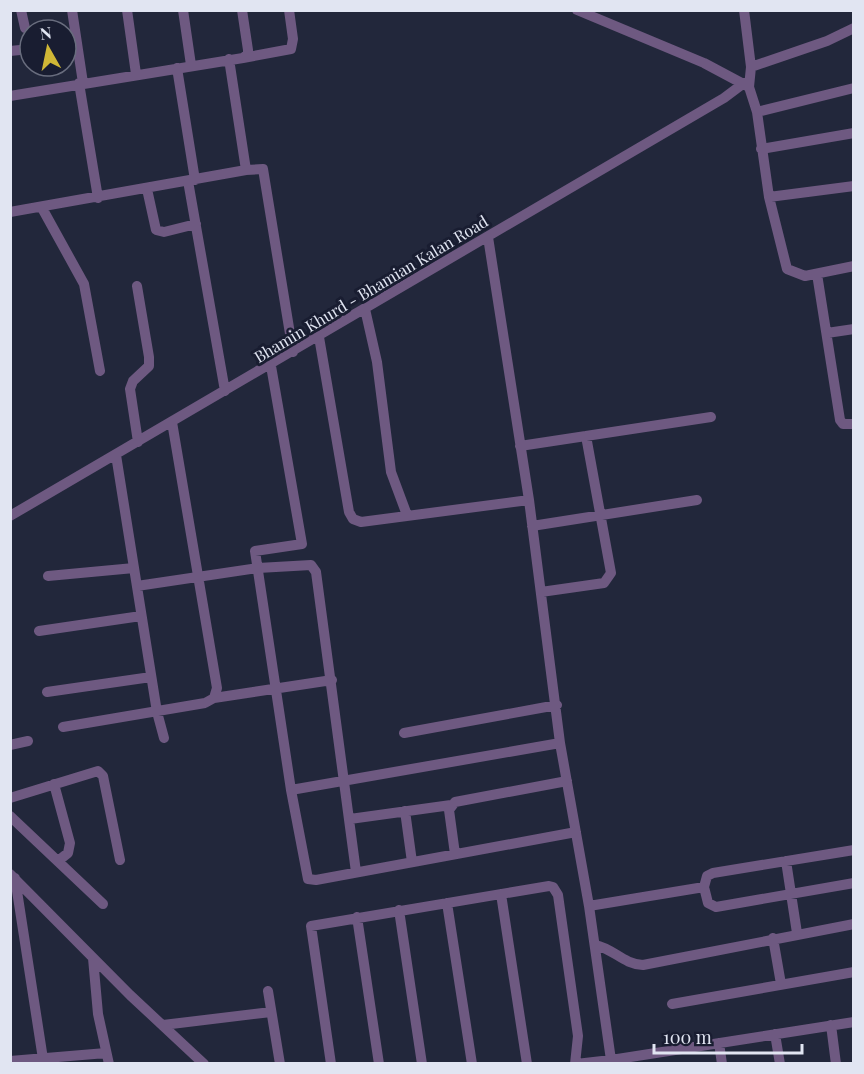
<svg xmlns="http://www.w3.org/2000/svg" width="864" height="1074" font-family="'Playfair Display',serif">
<rect width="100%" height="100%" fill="#22273b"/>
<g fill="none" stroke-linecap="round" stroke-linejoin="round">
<path stroke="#6e5981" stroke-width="10" d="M21,10L25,28
M72,10L83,83
M127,10L136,74
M183,10L191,65
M577,10L704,63L749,87L757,112L769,197L787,269L805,276L854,266
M744,10L751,67L749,87
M10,51L30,49
M243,58L291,49L293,39L289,10
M229,59L246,170
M751,67L827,41L854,28
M177,68L195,180
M79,83L98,198
M10,96L243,58L248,54V50L242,10
M757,112L854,88
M761,149L854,133
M188,181L225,391
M147,189L156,230L164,232L196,224
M769,197L854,186
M42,208L84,284L100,371
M10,212L246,170L263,169L293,352
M488,237L529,500L560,743L589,906L611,1060L854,1022
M817,274L840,420L843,424H854
M137,286L149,357V366L133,381L130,389L138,442
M365,309L377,362L391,472L407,515
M827,333L854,329
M319,337L349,512L353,519L361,522L529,500
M271,366L302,544L255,551L291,790L308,879L316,880L576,832
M520,446L711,417
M116,455L157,712L164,738
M10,516L724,98L744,83
M532,526L697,500
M48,576L134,568
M137,586L258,568L311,565L316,572L356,872
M541,592L604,583L611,573L586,436
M39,631L141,616
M47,692L151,677
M214,698L332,680
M63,727L205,703L214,698L217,688L172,422
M404,733L557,705
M10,745L28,741
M54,784L70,843L68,853L58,861
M291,790L560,743
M10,798L98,771L103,776L120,860
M405,811L412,862
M10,816L103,904
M350,819L451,805
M854,850L713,873L707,876L704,887L708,903L716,907L854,883
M455,854L449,810L455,802L567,781
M786,861L797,933
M10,874L130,995L204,1064
M15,878L43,1059
M501,894L527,1064
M447,903L472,1064
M589,906L704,887
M399,910L422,1064
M357,917L379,1064
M773,938L781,984
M595,945C614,949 623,964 643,965L854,924
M93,958L98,1014L109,1064
M268,991L280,1064
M672,1004L854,972
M163,1025L271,1012
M831,1025L836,1064
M775,1034L780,1064
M719,1043L722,1064
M10,1061L106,1053
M331,1064L311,926L549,886L553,887L558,895L578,1036L575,1064
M576,1064L611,1060L612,1064"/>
</g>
<g text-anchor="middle" stroke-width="6" stroke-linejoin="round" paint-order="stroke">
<g font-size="16" fill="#e1e5f2" stroke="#191d31">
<text transform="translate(371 289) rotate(-31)" y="6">Bhamin Khurd - Bhamian Kalan Road</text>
</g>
</g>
<rect width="864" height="1074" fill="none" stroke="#e1e5f2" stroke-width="24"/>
<g transform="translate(48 48) rotate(351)"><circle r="28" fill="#191d31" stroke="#696d7e" stroke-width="1.5"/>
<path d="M0-4.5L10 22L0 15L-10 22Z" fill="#d0b736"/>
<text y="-9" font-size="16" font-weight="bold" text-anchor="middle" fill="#e1e5f2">N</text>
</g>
<path d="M654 1044v9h148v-9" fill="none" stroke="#e1e5f2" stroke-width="3"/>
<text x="663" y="1044" font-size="18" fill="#e1e5f2" stroke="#191d31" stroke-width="4.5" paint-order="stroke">100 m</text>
</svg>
